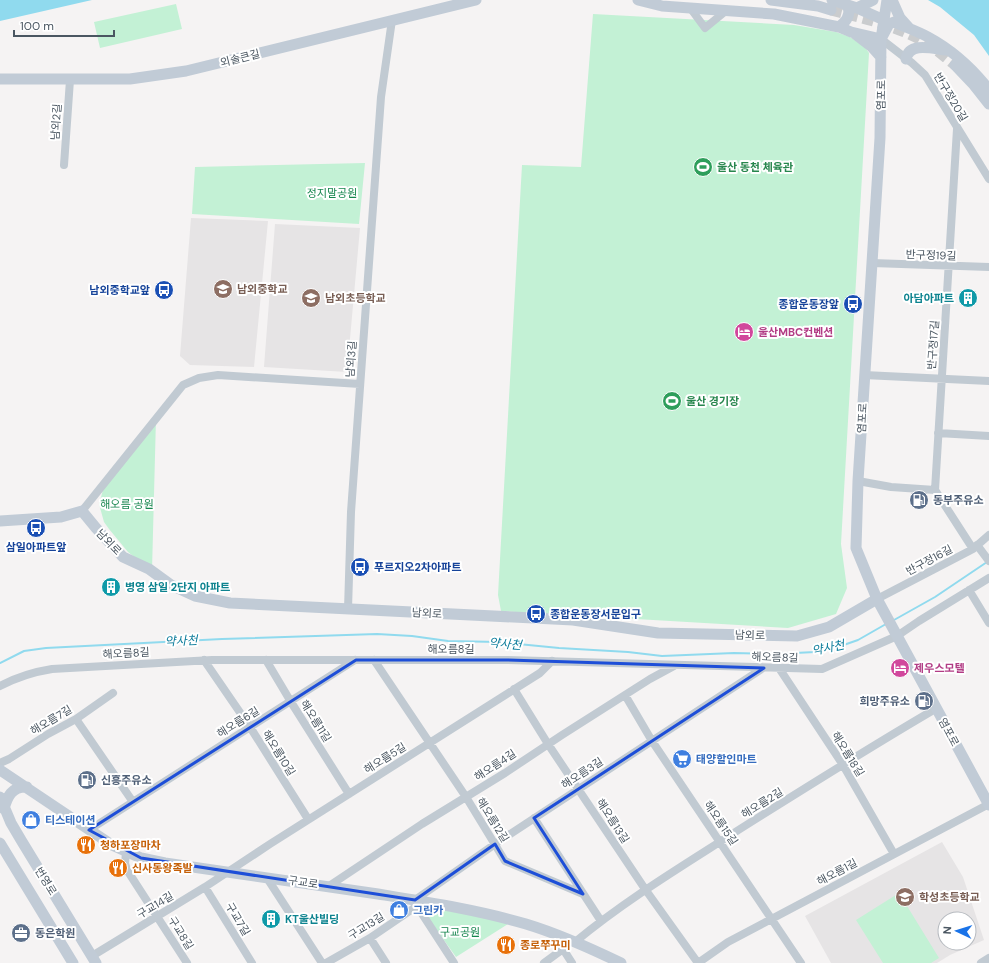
<svg xmlns="http://www.w3.org/2000/svg" width="989" height="963" font-family="'DM Sans','Noto Sans KR',sans-serif">
<rect width="100%" height="100%" fill="#f5f3f3"/>
<path fill="#e6e4e5" fill-rule="evenodd" d="M191,218L268,221L254,367L190,365L180,356Z
M275,224L360,228L347,372L264,367Z
M942,842L963,877L984,940L950,955L937,963H831L805,916ZM945,919H969V943H945Z"/>
<path fill="#c3f1d5" d="M176,4L182,29L100,48L94,22Z
M593,14L794,25L836,32L850,37L865,47L869,53L841,544L847,588L836,614L788,628L501,611L498,595L522,165L581,167Z
M365,163L359,224L192,214L195,167Z
M156,418L152,571L128,552L109,529L104,522L99,504L105,483Z
M899,893L939,958L931,963H883L856,920Z
M419,905L486,918L508,924L456,957Z"/>
<path fill="#90daee" d="M0,0H92L0,21Z
M928,0H989V56L974,35L940,7Z"/>
<g fill="none" stroke-linecap="round" stroke-linejoin="round">
<path stroke="#90daee" stroke-width="2" d="M894,620L935,597L987,562
M0,663L24,651L46,648L222,639L377,634L412,636L448,641L499,642L559,648L628,652L662,656L734,653L775,654L815,652L835,648L858,640L886,624"/>
<path stroke="#caccce" stroke-width="11" stroke-dasharray="11 5.5" stroke-linecap="butt" d="M831,10C863,18 899,26 928,44C938,50 946,58 955,65"/>
<path stroke="#c1cad2" stroke-width="8" d="M691,9L705,28L727,10
M881,39L912,63L925,75L989,179
M64,165L70,80
M872,263L989,267
M864,375L989,381
M938,433L989,436
M858,481L891,487L935,490L973,549
M935,490L957,129
M82,511L183,385L199,378L218,375L360,384
M977,545L989,561
M969,590L989,623
M877,599L973,549L989,535
M348,609L351,512L381,97L392,20
M204,660L250,727L308,819
M266,660L291,702L349,794
M374,660L466,797L505,861L583,894
M779,668L843,765L894,854
M0,686C17,677 33,672 52,669L212,660H506L822,669L897,636L919,621L989,578
M514,689L548,744L645,889L698,963
M625,695L652,741L801,963
M76,719L133,802
M0,763L9,759L48,734L76,719L113,693
M534,818L601,921
M89,830L355,660
M126,853L125,863L127,870L187,963
M267,878L322,963
M329,886L422,824L505,773L562,735L650,679L674,666
M205,887L252,963
M370,938L386,963
M575,942C627,899 684,865 740,829C805,788 870,747 937,708
M563,949L572,963
M92,956L205,887L270,844L540,673L552,661
M326,963L370,938L417,906
M454,963L417,906L415,900L498,842L763,668
M544,963L563,949L568,939
M698,963L728,942L989,804
M981,963L989,958"/>
<path stroke="#c1cbd6" stroke-width="11" d="M638,0L662,6L774,14L839,27L851,32L881,39L889,24L894,22C905,27 917,31 928,37C952,50 973,69 989,90
M771,0L818,6L831,10
M832,0L857,8L873,0
M887,0L881,39L880,138L858,481L856,548L877,599L989,805
M892,0L900,18L909,28
M857,8L884,20
M839,27C846,21 849,18 849,9L845,4
M855,34L872,47L881,57
M906,59C909,41 934,49 946,50
M955,65L974,85L989,104
M0,79H130L186,71L476,0
M0,521L61,517L82,511L96,528L123,557L149,569L171,585L195,596L230,603L573,620L658,633L797,636L829,627L877,599
M0,770L112,845L141,858L165,863C236,873 307,883 378,894C427,902 478,910 526,924C559,934 590,948 621,963
M0,797L11,823L21,840L96,963
M4,809C7,797 12,786 27,787
M0,843L73,963"/>
</g>
<path fill="none" stroke="#1d4ed8" stroke-width="3" stroke-linejoin="round" d="M356,660H506L764,668L534,818L583,894L505,861L495,844L415,900L141,858L89,830Z"/>
<defs>
<g id="stadium-disc" transform="scale(1)"><circle r="9.5" fill="#2e9e5b" stroke="#fff"/><path d="M0-5a6.5 5 0 1 0 0 10a6.5 5 0 1 0 0-10ZM-3.5-1.8h7v3.6h-7Z" fill="#fff"/></g>
<g id="school-disc" transform="scale(1)"><circle r="9.5" fill="#8d6e63" stroke="#fff"/><path d="M0-5L7-2L0 1L-7-2ZM-4 1L0 2.5L4 1V4Q0 6-4 4Z" fill="#fff"/></g>
<g id="bus-disc" transform="scale(1)"><circle r="9.5" fill="#1a4fb4" stroke="#fff"/><path d="M-5-6H5V4H4V6H2V4H-2V6H-4V4H-5ZM-3.5-4V0h7V-4ZM-3.5 1.2v1.5H-2V1.2ZM2 1.2v1.5H3.5V1.2Z" fill="#fff"/></g>
<g id="building-disc" transform="scale(1)"><circle r="9.5" fill="#0f9aa8" stroke="#fff"/><path d="M-4-6H4V6H1V3H-1V6H-4ZM-2.5-4.3h1.7v1.8h-1.7ZM.8-4.3h1.7v1.8H.8ZM-2.5-1h1.7V.8h-1.7ZM.8-1h1.7V.8H.8Z" fill="#fff"/></g>
<g id="hotel-disc" transform="scale(1)"><circle r="9.5" fill="#d1479c" stroke="#fff"/><path d="M-6-4.5h1.5V1H6V5H4.5V3h-9V5H-6ZM-4 0a1.8 1.8 0 1 1 3.6 0ZM.5 0V-2.5h3Q6-2.5 6 0Z" fill="#fff"/></g>
<g id="fuel-disc" transform="scale(1)"><circle r="9.5" fill="#5c6f8a" stroke="#fff"/><path d="M-5.5-6h7V0h2V4h1.3V-2.5L3-4.5l.8-.8L6-3V5H2.5V1h-1V6h-7ZM-4.2-4.7v3.2H.2V-4.7Z" fill="#fff"/></g>
<g id="supermarket-disc" transform="scale(1)"><circle r="9.5" fill="#3f7fe0" stroke="#fff"/><path d="M-6-5.5h2.5l.6 2H6L4.5 2H-2.5L-4.4-4H-6ZM-1.5 3.2a1.3 1.3 0 1 0 .1 0ZM3 3.2a1.3 1.3 0 1 0 .1 0Z" fill="#fff"/></g>
<g id="shop-disc" transform="scale(1)"><circle r="9.5" fill="#3f7fe0" stroke="#fff"/><path d="M-5-2.5h2.3a2.7 3.5 0 0 1 5.4 0H5L5.5 6h-11ZM-1.5-2.5h3a1.5 2.3 0 0 0-3 0Z" fill="#fff"/></g>
<g id="restaurant-disc" transform="scale(1)"><circle r="9.5" fill="#e8710a" stroke="#fff"/><path d="M-5-6h1v4h1v-4h1v4h1v-4h1v5L-1.5 .5V6h-2V.5L-5-1ZM5-6V6H3V1.5H1.5Q1.5-4 5-6Z" fill="#fff"/></g>
<g id="office-disc" transform="scale(1)"><circle r="9.5" fill="#5c6f8a" stroke="#fff"/><path d="M-6-3h4V-5.5h4V-3h4V5H-6ZM-1-4.5V-3h2v-1.5ZM-6 0V1H6V0Z" fill="#fff"/></g>
</defs>
<g fill-rule="evenodd">
<use href="#stadium-disc" x="703" y="167"/>
<use href="#school-disc" x="223" y="289"/>
<use href="#bus-disc" x="164" y="290"/>
<use href="#school-disc" x="311" y="298"/>
<use href="#building-disc" x="968" y="298"/>
<use href="#bus-disc" x="853" y="304"/>
<use href="#hotel-disc" x="744" y="332"/>
<use href="#stadium-disc" x="672" y="401"/>
<use href="#fuel-disc" x="919" y="500"/>
<use href="#bus-disc" x="36" y="528"/>
<use href="#bus-disc" x="360" y="567"/>
<use href="#building-disc" x="111" y="587"/>
<use href="#bus-disc" x="536" y="614"/>
<use href="#hotel-disc" x="900" y="668"/>
<use href="#fuel-disc" x="924" y="701"/>
<use href="#supermarket-disc" x="682" y="759"/>
<use href="#fuel-disc" x="87" y="780"/>
<use href="#shop-disc" x="31" y="820"/>
<use href="#restaurant-disc" x="86" y="845"/>
<use href="#restaurant-disc" x="118" y="868"/>
<use href="#school-disc" x="905" y="897"/>
<use href="#shop-disc" x="399" y="910"/>
<use href="#building-disc" x="271" y="919"/>
<use href="#office-disc" x="21" y="933"/>
<use href="#restaurant-disc" x="506" y="945"/>
</g>
<g text-anchor="middle" stroke-width="4" stroke-linejoin="round" paint-order="stroke">
<g font-size="11" fill="#4a5661" stroke="#fff">
<text transform="translate(240 58) rotate(-14)" y="4">외솔큰길</text>
<text transform="translate(881 95) rotate(-89)" y="4">염포로</text>
<text transform="translate(951 97) rotate(59)" y="4">반구정20길</text>
<text transform="translate(56 122) rotate(-86)" y="4">남외2길</text>
<text transform="translate(931 255) rotate(2)" y="4">반구정19길</text>
<text transform="translate(933 345) rotate(-86)" y="4">반구정17길</text>
<text transform="translate(351 359) rotate(-86)" y="4">남외3길</text>
<text transform="translate(862 418) rotate(-87)" y="4">염포로</text>
<text transform="translate(109 542) rotate(46)" y="4">남외로</text>
<text transform="translate(929 560) rotate(-28)" y="4">반구정16길</text>
<text transform="translate(427 613) rotate(3)" y="4">남외로</text>
<text transform="translate(750 635) rotate(1)" y="4">남외로</text>
<text x="451" y="653">해오름8길</text>
<text transform="translate(126 653) rotate(-3)" y="4">해오름8길</text>
<text transform="translate(775 657) rotate(2)" y="4">해오름8길</text>
<text transform="translate(51 720) rotate(-31)" y="4">해오름7길</text>
<text transform="translate(316 721) rotate(58)" y="4">해오름11길</text>
<text transform="translate(238 722) rotate(-32)" y="4">해오름6길</text>
<text transform="translate(949 732) rotate(62)" y="4">염포로</text>
<text transform="translate(279 753) rotate(58)" y="4">해오름10길</text>
<text transform="translate(848 754) rotate(58)" y="4">해오름18길</text>
<text transform="translate(385 758) rotate(-32)" y="4">해오름5길</text>
<text transform="translate(495 765) rotate(-33)" y="4">해오름4길</text>
<text transform="translate(582 773) rotate(-33)" y="4">해오름3길</text>
<text transform="translate(762 803) rotate(-32)" y="4">해오름2길</text>
<text transform="translate(493 820) rotate(58)" y="4">해오름12길</text>
<text transform="translate(613 821) rotate(57)" y="4">해오름13길</text>
<text transform="translate(721 823) rotate(56)" y="4">해오름15길</text>
<text transform="translate(837 872) rotate(-28)" y="4">해오름1길</text>
<text transform="translate(46 881) rotate(58)" y="4">번영로</text>
<text transform="translate(303 882) rotate(8)" y="4">구교로</text>
<text transform="translate(155 905) rotate(-31)" y="4">구교14길</text>
<text transform="translate(238 919) rotate(59)" y="4">구교7길</text>
<text transform="translate(366 926) rotate(-32)" y="4">구교13길</text>
<text transform="translate(181 933) rotate(58)" y="4">구교8길</text>
</g>
<g font-size="11" font-weight="bold" fill="#27864d" stroke="#fff" text-anchor="start">
<text x="717" y="171">울산 동천 체육관</text>
<text x="686" y="405">울산 경기장</text>
</g>
<g font-size="11" fill="#17864f" stroke="#fff">
<text x="332" y="197">정지말공원</text>
<text x="127" y="508">해오름 공원</text>
<text x="460" y="936">구교공원</text>
</g>
<g font-size="11" font-weight="bold" fill="#785e54" stroke="#fff" text-anchor="start">
<text x="237" y="293">남외중학교</text>
<text x="325" y="302">남외초등학교</text>
<text x="919" y="901">학성초등학교</text>
</g>
<g font-size="11" font-weight="bold" fill="#164399" stroke="#fff" text-anchor="end">
<text x="150" y="294">남외중학교앞</text>
<text x="839" y="308">종합운동장앞</text>
<text x="36" y="551" text-anchor="middle">삼일아파트앞</text>
<text x="374" y="571" text-anchor="start">푸르지오2차아파트</text>
<text x="550" y="618" text-anchor="start">종합운동장서문입구</text>
</g>
<g font-size="11" font-weight="bold" fill="#0d838f" stroke="#fff" text-anchor="start">
<text x="954" y="302" text-anchor="end">아담아파트</text>
<text x="125" y="591">병영 삼일 2단지 아파트</text>
<text x="285" y="923">KT울산빌딩</text>
</g>
<g font-size="11" font-weight="bold" fill="#b23c85" stroke="#fff" text-anchor="start">
<text x="758" y="336">울산MBC컨벤션</text>
<text x="914" y="672">제우스모텔</text>
</g>
<g font-size="11" font-weight="bold" fill="#4e5e75" stroke="#fff" text-anchor="start">
<text x="933" y="504">동부주유소</text>
<text x="910" y="705" text-anchor="end">희망주유소</text>
<text x="101" y="784">신흥주유소</text>
<text x="35" y="937">동은학원</text>
</g>
<g font-size="11" font-weight="bold" fill="#366cbe" stroke="#fff" text-anchor="start">
<text x="696" y="763">태양할인마트</text>
<text x="45" y="824">티스테이션</text>
<text x="413" y="914">그린카</text>
</g>
<g font-size="11" font-weight="bold" fill="#c56008" stroke="#fff" text-anchor="start">
<text x="100" y="849">청하포장마차</text>
<text x="132" y="872">신사동왕족발</text>
<text x="520" y="949">종로쭈꾸미</text>
</g>
<g font-size="12" font-style="italic" fill="#0c7c9b" stroke="#fff">
<text transform="translate(181 641) rotate(-3)" y="4">약사천</text>
<text transform="translate(505 644) rotate(5)" y="4">약사천</text>
<text transform="translate(828 648) rotate(-12)" y="4">약사천</text>
</g>
</g>
<g transform="translate(957 931) rotate(274)"><circle r="19" fill="#ffffff" stroke="#b7bbc0"/>
<path d="M0-3L7 15L0 10L-7 15Z" fill="#1a73e8"/>
<text y="-6" font-size="11" font-weight="bold" text-anchor="middle" fill="#4a5661">N</text>
</g>
<path d="M14 30v6h100v-6" fill="none" stroke="#4a5661" stroke-width="2"/>
<text x="20" y="30" font-size="12" fill="#4a5661" stroke="#ffffff" stroke-width="3" paint-order="stroke">100 m</text>
</svg>
